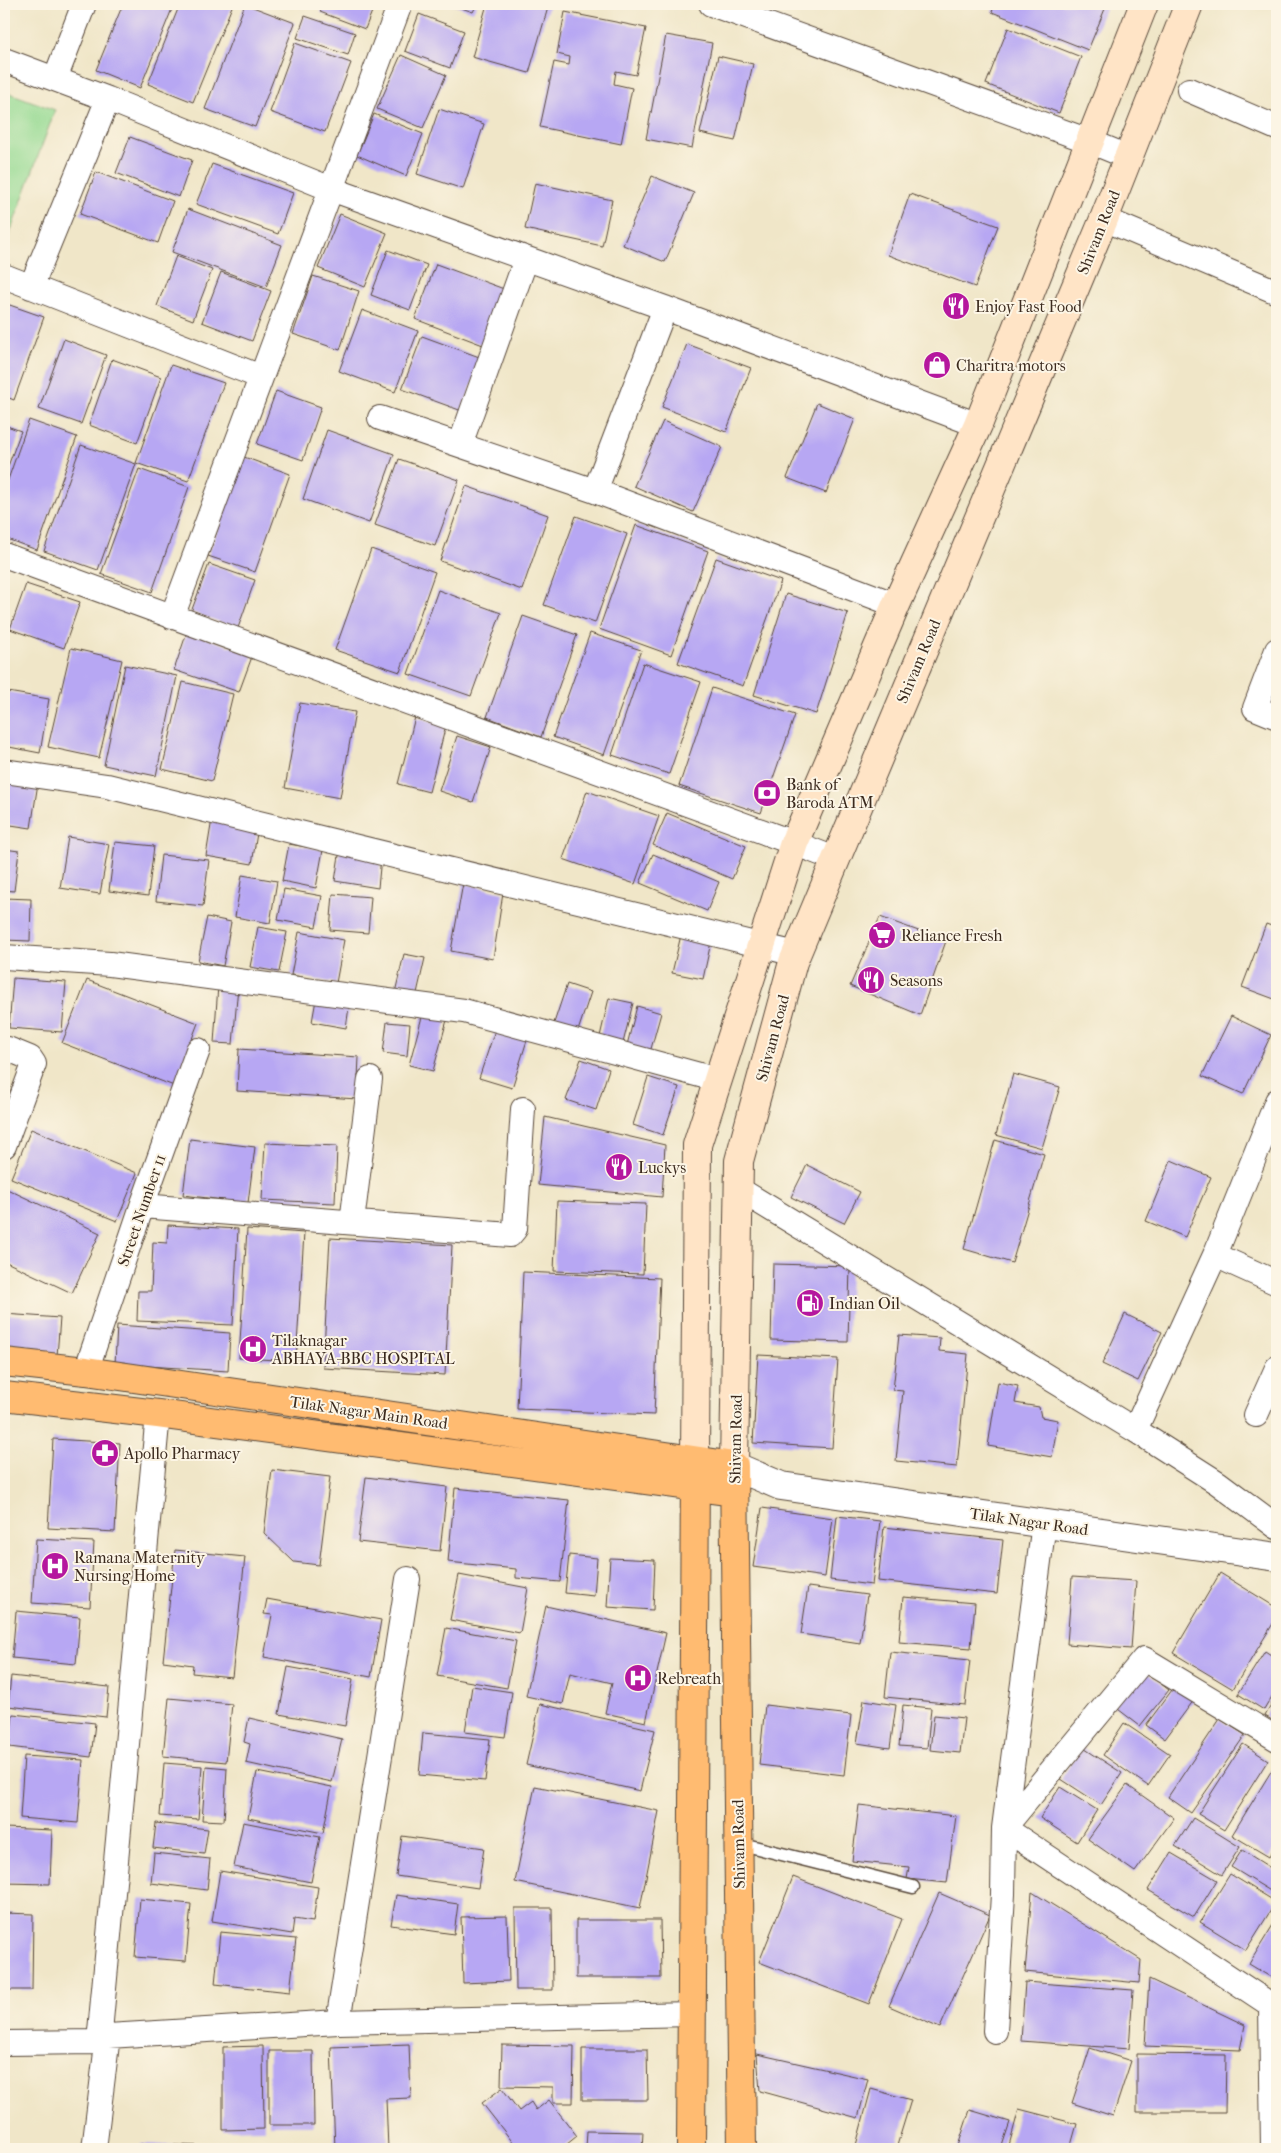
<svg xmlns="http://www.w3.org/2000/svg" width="1281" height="2153" font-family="'IM FELL French Canon',serif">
<rect width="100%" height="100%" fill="#fcf5e5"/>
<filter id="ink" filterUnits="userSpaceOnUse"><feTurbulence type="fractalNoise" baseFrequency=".02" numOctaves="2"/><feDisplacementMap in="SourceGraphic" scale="10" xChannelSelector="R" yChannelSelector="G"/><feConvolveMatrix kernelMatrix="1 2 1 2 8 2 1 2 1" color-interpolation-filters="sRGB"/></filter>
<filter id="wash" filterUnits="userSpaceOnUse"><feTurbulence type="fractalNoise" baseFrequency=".0096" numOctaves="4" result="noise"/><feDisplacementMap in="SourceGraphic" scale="20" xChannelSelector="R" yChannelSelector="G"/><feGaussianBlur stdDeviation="1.12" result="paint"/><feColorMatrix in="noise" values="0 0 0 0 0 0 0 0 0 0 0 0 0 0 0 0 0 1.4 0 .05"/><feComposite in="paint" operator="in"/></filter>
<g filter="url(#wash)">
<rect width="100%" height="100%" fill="#f0e6c8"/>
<path fill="#96da93" stroke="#688258" d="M4,91L55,110L4,249Z"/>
<g id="blocks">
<path fill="#b7a7f3" d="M123,4H174L140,88L96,70Z
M180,4H233L193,102L148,84Z
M245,4L295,23L255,127L205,109Z
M323,4H375L365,29L320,12Z
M450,4H477L473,12Z
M487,4H549L529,73L472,57Z
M995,4H1107L1088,50L992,12Z
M565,12L646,28L636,75L616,71L614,84L632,88L621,144L540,127L554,62L569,65L570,57L557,54Z
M419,14L464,31L450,68L405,51Z
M305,16L355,33L348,55L297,38Z
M1008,28L1081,57L1059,113L986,84Z
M666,35L712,43L692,148L646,139Z
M295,43L351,63L325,132L270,112Z
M401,55L446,75L423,128L377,109Z
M718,56L753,64L735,141L700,133Z
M439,109L484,124L463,189L417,174Z
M374,114L423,134L406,176L357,155Z
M130,137L192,160L179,197L116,173Z
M212,164L293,193L278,234L196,204Z
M96,172L173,201L158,243L80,214Z
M652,176L694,193L665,262L623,245Z
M535,183L612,200L602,246L525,229Z
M910,194L998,226L975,287L888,255Z
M188,209L282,245L266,287L172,252Z
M340,214L387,233L365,287L318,268Z
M388,250L427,265L410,310L371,295Z
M176,256L212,270L193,320L157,306Z
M436,264L504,289L483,345L415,319Z
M221,272L271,291L252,341L202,322Z
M313,276L359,291L340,350L293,334Z
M4,303L44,317L14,400L4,396Z
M362,310L418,331L395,392L339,371Z
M422,336L482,358L462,411L402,389Z
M64,339L106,355L81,424L39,409Z
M687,344L751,368L726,432L662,407Z
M112,359L161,377L137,443L89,425Z
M171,365L224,383L188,481L136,463Z
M276,391L321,407L303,460L257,444Z
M817,403L855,419L826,493L787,478Z
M29,420L77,437L37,550L4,538V491Z
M663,421L722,447L693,512L634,486Z
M4,425L21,431L4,477Z
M327,430L394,454L369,523L303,499Z
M81,445L136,464L98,570L44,551Z
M244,457L290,474L255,572L208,556Z
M399,459L459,480L435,546L375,525Z
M139,469L189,487L152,592L101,574Z
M466,486L548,515L522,590L440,561Z
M576,516L627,534L595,623L544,605Z
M636,525L708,551L671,655L599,629Z
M371,549L435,572L400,672L335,650Z
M716,558L781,581L743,686L678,663Z
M209,564L255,580L238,628L191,612Z
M26,584L80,602L64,648L10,629Z
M438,590L501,613L471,696L408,674Z
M786,594L848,613L816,714L754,695Z
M523,616L577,635L541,737L487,717Z
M187,632L253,654L239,692L174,670Z
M590,633L641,650L604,755L553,737Z
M71,648L122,660L99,758L48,747Z
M643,663L701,682L669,774L612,755Z
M125,665L177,676L156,776L104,765Z
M183,682L233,694L212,781L162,769Z
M712,688L795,715L761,813L679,786Z
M8,692L49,699L40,753L4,746V718Z
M300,703L355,712L340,798L285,788Z
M415,717L446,725L429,792L398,784Z
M457,736L491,747L473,802L439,791Z
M4,778L38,783L31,828L4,824Z
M587,791L659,816L635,884L563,859Z
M667,813L746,846L732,879L653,845Z
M212,819L258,827L252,864L206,856Z
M68,837L109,844L100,894L60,888Z
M115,842L154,846L148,896L109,891Z
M289,844L323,850L316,888L282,881Z
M4,849L19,851L14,891L4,890Z
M340,849L381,857L378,888L335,881Z
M653,854L719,882L707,911L640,883Z
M161,855L209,860L203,906L156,901Z
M242,875L277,881L270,923L235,917Z
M463,883L503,893L493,959L451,951Z
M284,889L322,896L316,927L278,920Z
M333,894L371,897L368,933L330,930Z
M4,898L31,899L30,941L4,940Z
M207,917L231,922L223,966L198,961Z
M880,917L946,941L920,1015L850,986Z
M1266,924L1277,928V1000L1242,987Z
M258,927L287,932L279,972L250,967Z
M299,932L344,940L336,983L291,975Z
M681,935L711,942L703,979L672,973Z
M404,954L425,958L415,1002L394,997Z
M13,978L66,982L62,1032L9,1028Z
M87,980L198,1023L174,1086L62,1043Z
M567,984L591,992L576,1037L552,1029Z
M218,985L238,986L233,1044L214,1043Z
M317,994L350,1000L346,1028L312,1022Z
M609,998L633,1003L621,1051L598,1045Z
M637,1006L661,1013L649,1056L626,1049Z
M423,1013L447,1020L433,1071L409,1065Z
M1231,1016L1271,1035L1243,1094L1202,1076Z
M387,1022L410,1024L407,1056L383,1053Z
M497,1024L529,1034L512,1088L479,1078Z
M239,1049L359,1057L357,1099L237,1091Z
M581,1059L609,1069L596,1110L566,1100Z
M1013,1074L1060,1087L1042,1148L996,1135Z
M648,1077L679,1087L663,1135L633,1125Z
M545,1117L665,1145L662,1197L538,1185Z
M31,1129L137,1173L117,1221L11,1178Z
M190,1139L255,1147L248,1203L183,1195Z
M995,1140L1044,1154L1012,1263L964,1249Z
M265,1143L337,1146L335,1203L262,1200Z
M1171,1160L1211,1177L1185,1237L1146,1221Z
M807,1165L860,1192L844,1223L791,1197Z
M7,1189L100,1233L72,1293L4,1261V1196Z
M557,1201L646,1204L643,1274L554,1271Z
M168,1225L238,1229L233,1325L137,1321L138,1291H151L153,1242L167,1243Z
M247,1229L304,1233L296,1361L239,1358Z
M330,1238L452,1245L445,1375L323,1368Z
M773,1264L850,1266L848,1342L771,1340Z
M523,1272L660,1278L654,1415L517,1409Z
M4,1314L60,1318L57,1356L4,1352Z
M1125,1314L1162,1332L1138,1381L1102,1364Z
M117,1325L230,1333L228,1371L115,1364Z
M899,1335L940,1338L939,1351L968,1354L957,1467L896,1461L903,1391L893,1390Z
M758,1355L838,1359L832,1448L753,1443Z
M998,1382L1018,1386L1015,1403L1039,1407L1041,1417L1058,1420L1052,1457L988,1446Z
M53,1439L120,1443L115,1532L48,1528Z
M272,1470L330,1477L319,1565L294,1562L264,1533Z
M366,1477L447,1487L440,1551L358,1542Z
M455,1488L569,1500L560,1582L516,1578V1569L448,1562Z
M762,1508L833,1518L825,1577L753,1567Z
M837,1516L880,1521L872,1585L830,1580Z
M884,1527L1003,1540L997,1594L878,1581Z
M36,1539L94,1542L90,1607L32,1603Z
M175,1550L245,1557L232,1677L192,1673L193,1665L163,1661Z
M569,1555L597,1558L594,1596L565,1593Z
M610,1558L655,1560L653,1610L607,1607Z
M1220,1573L1277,1608V1617L1233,1689L1173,1653Z
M459,1575L528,1588L520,1633L450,1620Z
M1072,1577L1136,1581L1131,1649L1067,1644Z
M808,1587L867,1595L860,1643L801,1634Z
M903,1597L975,1603L971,1648L899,1642Z
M267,1599L381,1620L371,1677L264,1657L272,1615L264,1614Z
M546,1606L666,1633L646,1722L605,1713L612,1683L570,1673L563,1704L526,1696Z
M16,1611L80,1617L76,1664L12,1658Z
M446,1628L516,1641L507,1688L437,1676Z
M1265,1651L1277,1659V1688L1264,1710L1238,1694Z
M890,1652L970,1660L965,1705L885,1697Z
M288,1667L353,1679L345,1726L279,1714Z
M1143,1670L1169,1690L1140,1726L1114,1706Z
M11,1676L109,1687L106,1717L8,1706Z
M472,1686L512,1692L505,1737L465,1732Z
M1175,1686L1194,1700L1165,1739L1146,1725Z
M1277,1695V1723L1265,1716Z
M169,1698L232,1704L226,1762L163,1756Z
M864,1700L896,1705L890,1748L857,1743Z
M540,1704L655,1730L640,1791L526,1765Z
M765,1705L851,1715L844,1775L759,1765Z
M903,1705L931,1708L927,1748L899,1746Z
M13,1714L95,1723L91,1757L9,1747Z
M934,1715L964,1718L960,1753L930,1750Z
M249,1718L342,1739L332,1782L246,1763L250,1744L244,1742Z
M1220,1719L1245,1735L1191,1813L1168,1797Z
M1124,1723L1170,1754L1148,1786L1103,1755Z
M423,1733L490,1739L485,1781L419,1775Z
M1243,1744L1268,1760L1224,1830L1198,1814Z
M1082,1747L1122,1773L1101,1805L1061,1779Z
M4,1753H8L5,1794H4Z
M24,1756L83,1760L78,1823L20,1818Z
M164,1763L202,1766L198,1819L160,1816Z
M1275,1765L1277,1766V1843L1269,1857L1232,1835Z
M206,1766L227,1768L224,1821L202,1820Z
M257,1772L332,1787L323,1833L248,1818Z
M1127,1785L1174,1818L1135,1872L1088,1839Z
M535,1786L659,1811L640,1908L515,1882Z
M1060,1787L1097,1810L1077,1842L1040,1818Z
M859,1805L956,1816L947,1883L907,1879L909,1867L852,1861Z
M1193,1818L1240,1847L1222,1875L1175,1846Z
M243,1822L320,1837L311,1882L234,1867Z
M156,1823L208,1829L204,1854L153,1848Z
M4,1828L52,1830L50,1884L4,1883Z
M402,1836L484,1848L478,1888L396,1876Z
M1242,1850L1277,1872V1895L1231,1867Z
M154,1853L210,1859L207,1890L151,1883Z
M1171,1853L1217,1880L1194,1917L1148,1890Z
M220,1871L318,1887L313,1922L294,1919L292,1934L212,1921Z
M1230,1874L1276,1902L1246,1950L1200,1922Z
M793,1877L902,1919L869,2004L759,1962Z
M1032,1892L1141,1960L1139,1983L1025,1972Z
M939,1893L990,1915L940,2028L889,2006Z
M396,1895L458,1904L454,1934L391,1925Z
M140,1899L191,1904L186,1961L135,1957Z
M515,1908H552L553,1990H516Z
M4,1913L33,1914L32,1990H4Z
M507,1916L509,1981L463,1983L461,1917Z
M576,1920H660L661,1978H576Z
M1273,1925L1277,1927V1981L1249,1964Z
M220,1932L296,1939L290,1992L215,1984Z
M1149,1979L1245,2025L1240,2050L1145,2046Z
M1025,1982L1133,1990L1129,2049L1021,2041Z
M409,2044L411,2098L386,2099L388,2149H335L331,2047Z
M502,2045L574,2046L573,2103H553V2087L501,2086Z
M263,2046L264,2129L223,2130V2047Z
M1090,2048L1131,2061L1113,2116L1072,2103Z
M582,2049H647L648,2100H582Z
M269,2051H313L314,2125H269Z
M757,2054L868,2079L858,2118L760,2091Z
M1137,2054L1226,2055L1225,2112H1137Z
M502,2088L519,2111L531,2102L536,2110L549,2100L577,2136L561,2149H518L482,2103Z
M871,2089L911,2100L896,2149H855Z
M1019,2109L1077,2124L1070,2149H1008Z
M970,2110L1010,2122L1001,2149H957Z
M587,2131L643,2132L642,2149H586Z
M141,2144L238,2147V2149H140Z"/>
</g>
</g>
<g filter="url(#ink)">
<use href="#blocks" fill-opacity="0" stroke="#564638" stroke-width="1"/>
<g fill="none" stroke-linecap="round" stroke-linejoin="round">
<g stroke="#564638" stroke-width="15">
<path id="service" d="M738,1843L913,1887"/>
</g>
<g stroke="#564638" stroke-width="26">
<path id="minor" d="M711,4L1089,141L1128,157
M4,60L108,99L331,189L665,308L978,425
M55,79L84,4
M1189,90L1277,128
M1104,219L1277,292
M4,276L261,377
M31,287L108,99
M380,418L595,491L896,605
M460,445L526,259
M595,491L665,308
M4,555L794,843L835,859
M172,617L400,4
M1277,650L1255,708L1277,717
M4,771L107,786L796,954
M4,957L110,964L464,1011L718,1080
M4,1146L34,1064L30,1058L8,1049
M740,1190L1135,1430L1218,1483L1277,1527
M142,1206L510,1235L515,1229L523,1109
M352,1222L370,1079
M1215,1255L1277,1283
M86,1371L142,1206L198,1050
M1256,1415L1277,1368
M1135,1430L1215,1255L1277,1101
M338,2022L408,1579
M995,2031L1003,1894L1004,1828L1044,1523
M99,2042L158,1414
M4,2043L99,2042L108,2036L338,2022L692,2014
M94,2149L108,2036
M1273,2149L1271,2005L1004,1828L1144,1659L1277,1739"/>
</g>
<g stroke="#564638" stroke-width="30">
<path id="tertiary" d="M734,1466L781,1486L1277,1557"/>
</g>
<g stroke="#564638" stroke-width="30">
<path id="secondary" d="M695,1460L697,1145L794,843L896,605L978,425L1144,4
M734,1466L739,1161L793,962L1104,219L1189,4"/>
</g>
<g stroke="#564638" stroke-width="30">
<path id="primary" d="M4,1362L86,1371L734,1466L742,2149
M4,1396L158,1414L733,1492
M691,2149L695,1469"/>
</g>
<use href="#service" stroke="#fff" stroke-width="12"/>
<use href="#minor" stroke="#fff" stroke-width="24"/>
<use href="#tertiary" stroke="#fff" stroke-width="28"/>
<use href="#secondary" stroke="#ffe4c6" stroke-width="28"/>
<use href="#primary" stroke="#ffbb71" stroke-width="28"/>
</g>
</g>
<defs>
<g id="restaurant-disc" transform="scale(1.4375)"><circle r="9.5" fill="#b5179e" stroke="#fcf5e5"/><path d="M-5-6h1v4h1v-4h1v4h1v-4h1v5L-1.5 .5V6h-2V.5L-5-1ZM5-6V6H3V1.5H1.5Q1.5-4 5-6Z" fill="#fff"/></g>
<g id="shop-disc" transform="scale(1.4375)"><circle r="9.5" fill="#b5179e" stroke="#fcf5e5"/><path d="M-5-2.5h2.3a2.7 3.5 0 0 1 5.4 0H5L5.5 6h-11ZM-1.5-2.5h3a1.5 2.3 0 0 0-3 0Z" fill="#fff"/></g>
<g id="bank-disc" transform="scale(1.4375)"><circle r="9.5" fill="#b5179e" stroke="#fcf5e5"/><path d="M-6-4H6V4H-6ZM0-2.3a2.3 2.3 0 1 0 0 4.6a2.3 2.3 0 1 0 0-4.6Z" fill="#fff"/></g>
<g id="supermarket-disc" transform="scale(1.4375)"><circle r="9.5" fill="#b5179e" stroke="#fcf5e5"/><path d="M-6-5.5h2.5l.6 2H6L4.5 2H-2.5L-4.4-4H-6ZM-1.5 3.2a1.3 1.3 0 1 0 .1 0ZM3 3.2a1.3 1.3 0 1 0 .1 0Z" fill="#fff"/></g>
<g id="fuel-disc" transform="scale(1.4375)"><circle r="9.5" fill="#b5179e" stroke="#fcf5e5"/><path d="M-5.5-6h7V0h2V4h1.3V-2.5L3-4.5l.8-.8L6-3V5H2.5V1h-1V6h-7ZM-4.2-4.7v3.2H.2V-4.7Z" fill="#fff"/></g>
<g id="hospital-disc" transform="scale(1.4375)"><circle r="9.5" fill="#b5179e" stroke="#fcf5e5"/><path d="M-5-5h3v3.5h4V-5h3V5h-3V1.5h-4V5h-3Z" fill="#fff"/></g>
<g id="pharmacy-disc" transform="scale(1.4375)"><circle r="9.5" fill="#b5179e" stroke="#fcf5e5"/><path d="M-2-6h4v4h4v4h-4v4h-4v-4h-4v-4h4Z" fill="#fff"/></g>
</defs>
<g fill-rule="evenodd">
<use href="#restaurant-disc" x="956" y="306"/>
<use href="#shop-disc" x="937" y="365"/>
<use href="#bank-disc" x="767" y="793"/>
<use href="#supermarket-disc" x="882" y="935"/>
<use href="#restaurant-disc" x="871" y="980"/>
<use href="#restaurant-disc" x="619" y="1167"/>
<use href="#fuel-disc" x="810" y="1303"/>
<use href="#hospital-disc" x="253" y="1349"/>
<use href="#pharmacy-disc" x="105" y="1453"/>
<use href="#hospital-disc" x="55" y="1566"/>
<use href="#hospital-disc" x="638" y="1678"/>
</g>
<g text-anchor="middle" stroke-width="4" stroke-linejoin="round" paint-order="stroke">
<g font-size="16" fill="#3b2a1e" stroke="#fcf5e5">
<text transform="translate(1098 232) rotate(-68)" y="6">Shivam Road</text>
<text transform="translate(918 661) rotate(-67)" y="6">Shivam Road</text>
<text transform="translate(772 1038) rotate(-75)" y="6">Shivam Road</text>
<text transform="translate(141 1210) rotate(-71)" y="6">Street Number 11</text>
<text transform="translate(369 1412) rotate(8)" y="6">Tilak Nagar Main Road</text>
<text transform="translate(735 1439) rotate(-89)" y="6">Shivam Road</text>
<text transform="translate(1029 1521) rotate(8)" y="6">Tilak Nagar Road</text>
<text transform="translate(738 1844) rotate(-91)" y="6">Shivam Road</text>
</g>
<g font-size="16" fill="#3b2a1e" stroke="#fcf5e5" text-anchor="start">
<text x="975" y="312">Enjoy Fast Food</text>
<text x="956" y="371">Charitra motors</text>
<text x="786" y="790">Bank of<tspan x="786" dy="18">Baroda ATM</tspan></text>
<text x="901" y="941">Reliance Fresh</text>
<text x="890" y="986">Seasons</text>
<text x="638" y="1173">Luckys</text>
<text x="829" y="1309">Indian Oil</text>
<text x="272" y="1346">Tilaknagar<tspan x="272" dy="18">ABHAYA-BBC HOSPITAL</tspan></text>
<text x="124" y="1459">Apollo Pharmacy</text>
<text x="74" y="1563">Ramana Maternity<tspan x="74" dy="18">Nursing Home</tspan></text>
<text x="657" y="1684">Rebreath</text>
</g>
</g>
<rect width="1281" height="2153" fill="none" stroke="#fcf5e5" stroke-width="20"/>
</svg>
